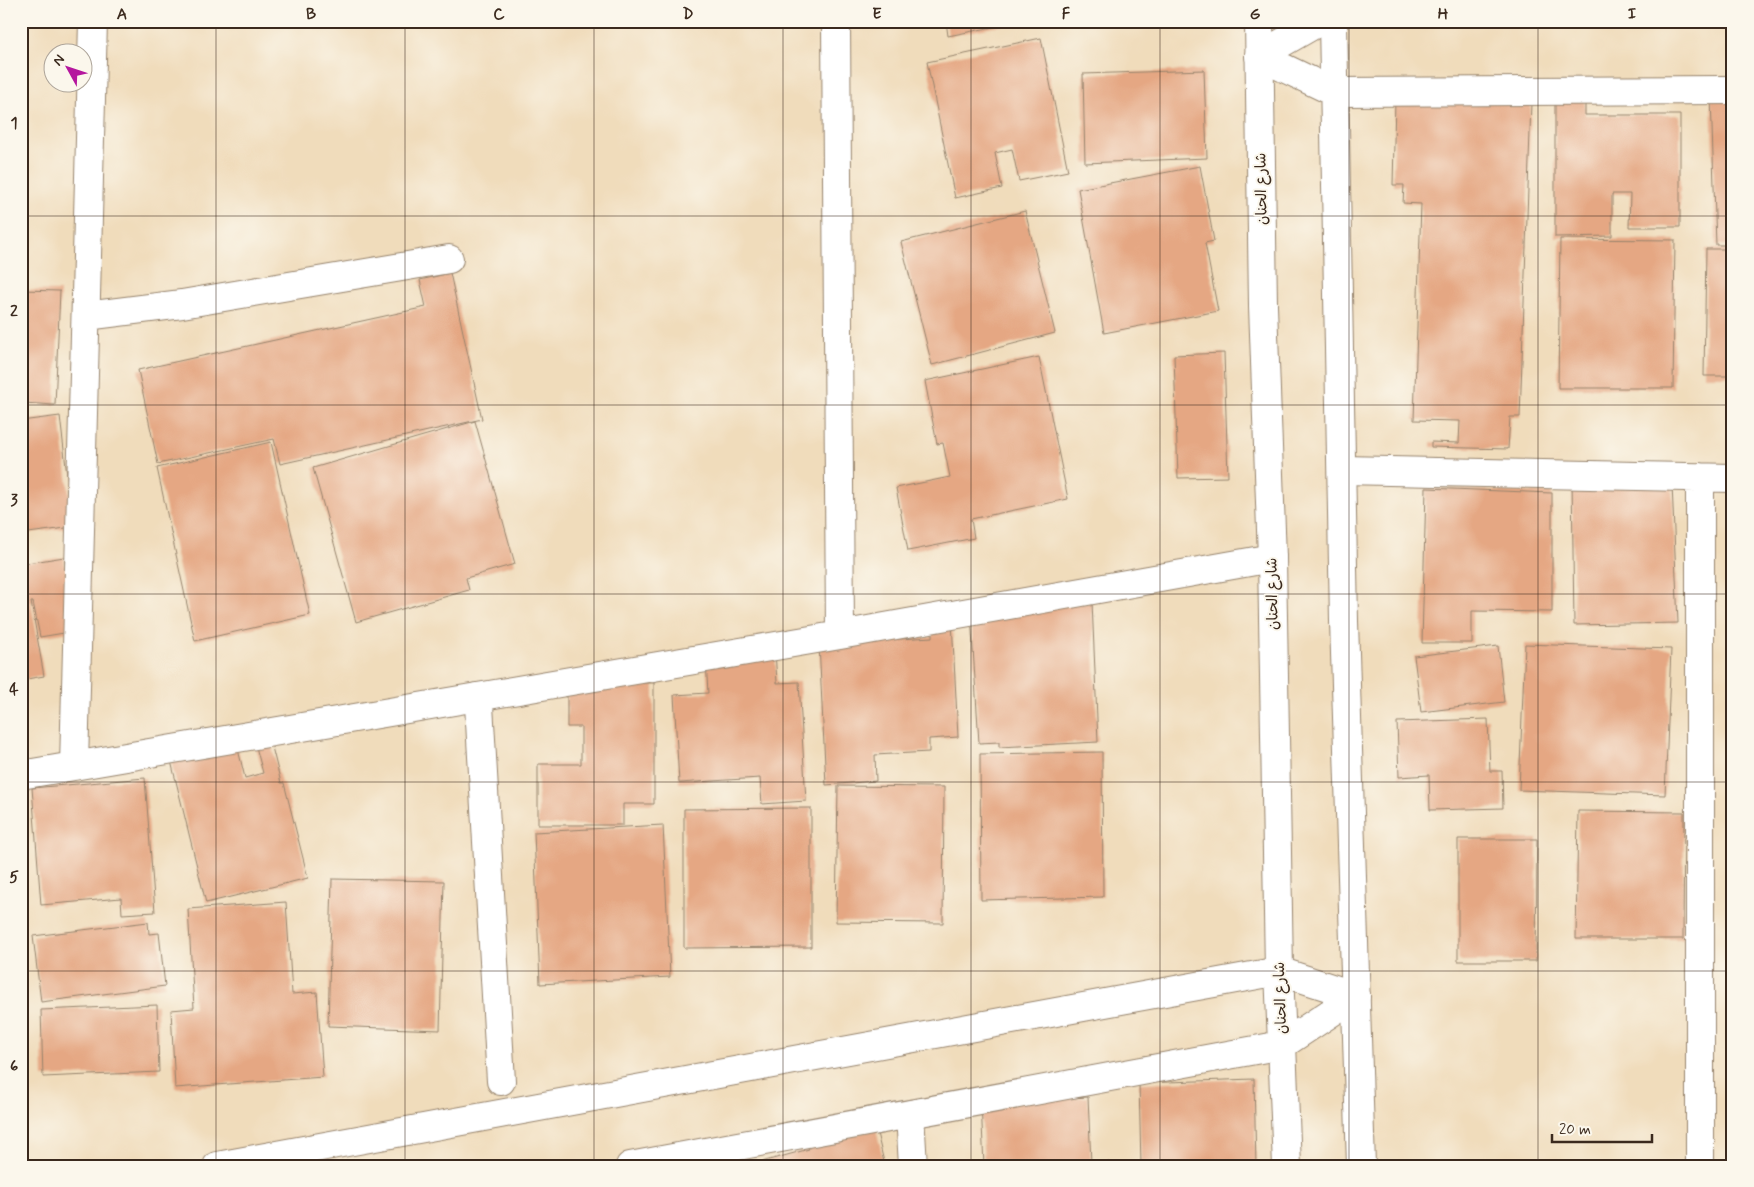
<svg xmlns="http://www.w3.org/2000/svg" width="1754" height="1187" font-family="Mynerve,'Playpen Sans Arabic',sans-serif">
<rect width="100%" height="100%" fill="#fbf7ec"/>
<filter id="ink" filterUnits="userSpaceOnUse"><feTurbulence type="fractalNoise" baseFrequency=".02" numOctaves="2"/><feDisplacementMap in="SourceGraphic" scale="10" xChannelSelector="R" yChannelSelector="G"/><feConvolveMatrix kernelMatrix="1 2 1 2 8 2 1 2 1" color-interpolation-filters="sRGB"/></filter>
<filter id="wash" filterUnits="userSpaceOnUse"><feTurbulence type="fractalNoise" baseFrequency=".0096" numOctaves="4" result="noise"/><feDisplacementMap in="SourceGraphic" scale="20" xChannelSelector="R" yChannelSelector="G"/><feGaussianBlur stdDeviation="1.12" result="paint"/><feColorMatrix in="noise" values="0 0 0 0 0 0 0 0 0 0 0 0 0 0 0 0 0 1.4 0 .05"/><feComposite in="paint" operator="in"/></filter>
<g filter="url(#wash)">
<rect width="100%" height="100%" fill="#f0dcbb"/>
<g id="blocks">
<path fill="#e5a783" d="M946,21H1017L1018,22L948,36Z
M1041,38L1068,171L1019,181L1012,149L995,153L1002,188L955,198L927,62Z
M1204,70L1207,158L1085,163L1083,74Z
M1585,95V115H1680V227H1629L1630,194H1612V236L1555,237V96Z
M1733,96V245H1716L1711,97Z
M1395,100L1531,103L1520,417H1510L1508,449L1431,447V442L1459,443L1460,421L1414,420L1421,204L1403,203L1404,185H1393Z
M1200,166L1214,241L1205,243L1218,311L1104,333L1078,189Z
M1025,211L1055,333L932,365L901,242Z
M1560,239L1675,240L1673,388H1558Z
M1706,249H1733V376H1704Z
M450,273L482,419L280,464L274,439L158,464L138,370L426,307L420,280Z
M21,290L60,291L55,405L23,403Z
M1224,353L1228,477L1178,478L1174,355Z
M1039,357L1068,499L971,519L974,538L908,551L896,488L950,477L943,443L937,444L925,381Z
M60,416L73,527L21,534V421Z
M475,421L515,564L466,578L469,590L356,622L313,468Z
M271,442L310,615L195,641L157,468Z
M1572,478L1672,484L1678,623L1574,625Z
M1426,488L1552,493V612L1472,611V643H1422Z
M64,557L76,631L40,637L33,602H31L44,676L21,680V564Z
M1092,602L1098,742L999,747V742L979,743L971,616Z
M952,621L958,737L929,739V752L875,755L876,781L826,785L819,644L932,637V622Z
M1525,644L1671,649L1665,795L1519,790Z
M1498,646L1504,702L1421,712L1414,656Z
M775,650L777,683L799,682L806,801L762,804L760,778L679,783L674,695L708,693L706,661Z
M567,683H654V804H623V825H538V764H581V727H567Z
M1488,719L1490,771H1502L1503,808L1430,810L1429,775L1399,777L1397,722Z
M270,739L281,783H284L308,878L206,903L171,761L237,745L245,778L263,773L255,743Z
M1102,752L1103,897L981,900L980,754Z
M145,778L155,912L122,914L121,898L41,905L32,788Z
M838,786L944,787L943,923L836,922Z
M811,808V947L684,948V809Z
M1578,811L1684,812L1683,939H1576Z
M663,825L670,977L540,984L534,832Z
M1458,839H1537L1536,961H1458Z
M332,879L444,881L440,1030L328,1026Z
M286,902L292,994L317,992L323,1077L175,1088L171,1010L194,1008L188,909Z
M148,922L149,934L159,933L165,986L41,1002L33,936Z
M157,1005L159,1072L43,1077L41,1010Z
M1254,1079L1256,1166H1141L1139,1083Z
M1088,1097L1091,1163L1109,1162V1166H984L981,1103Z
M876,1129L885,1166H747L809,1149L808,1147Z"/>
</g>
</g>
<g filter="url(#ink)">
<use href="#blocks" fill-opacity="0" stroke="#96836c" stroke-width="1"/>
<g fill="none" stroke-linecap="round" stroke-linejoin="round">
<g stroke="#96836c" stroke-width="30">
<path id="minor" d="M836,21L840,635
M1259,56L1334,92L1733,90
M1259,56L1320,21
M86,316L182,304L449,259
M1342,470L1733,478
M476,697L479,705L501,1081
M74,766L93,21
M21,775L840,635L1272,558
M910,1114L913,1166
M217,1166L1279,971L1356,996
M630,1166L1282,1045L1356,996
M1700,1166V477"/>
</g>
<g stroke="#96836c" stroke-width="30">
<path id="tertiary" d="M1259,21L1263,306L1272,558L1279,971L1287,1166
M1333,21L1344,621L1361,1166"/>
</g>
<use href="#minor" stroke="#fff" stroke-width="28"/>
<use href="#tertiary" stroke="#fff" stroke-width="28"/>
</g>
</g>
<path fill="none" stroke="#3b2a1e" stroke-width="1" stroke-opacity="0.55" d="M216,21V1166M405,21V1166M594,21V1166M783,21V1166M971,21V1166M1160,21V1166M1349,21V1166M1538,21V1166M21,216H1733M21,405H1733M21,594H1733M21,782H1733M21,971H1733"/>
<g text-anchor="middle" stroke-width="4" stroke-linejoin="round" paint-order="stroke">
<g font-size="15" fill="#3b2a1e" stroke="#fbf7ec">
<text transform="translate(1261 189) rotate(-91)" y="5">شارع الحنان</text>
<text transform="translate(1272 594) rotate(-91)" y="5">شارع الحنان</text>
<text transform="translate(1280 998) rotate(-92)" y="5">شارع الحنان</text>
</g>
</g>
<rect width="1754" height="1187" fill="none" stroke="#fbf7ec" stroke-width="55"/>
<g transform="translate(68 68) rotate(310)"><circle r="24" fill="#fbf7ec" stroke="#aea59a"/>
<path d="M0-4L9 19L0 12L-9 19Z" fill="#b5179e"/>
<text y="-8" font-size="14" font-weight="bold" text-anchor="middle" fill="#3b2a1e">N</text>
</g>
<path d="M1552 1134v8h100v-8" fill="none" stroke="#3b2a1e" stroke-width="2.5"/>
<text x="1559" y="1134" font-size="15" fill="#3b2a1e" stroke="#fbf7ec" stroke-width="4" paint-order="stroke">20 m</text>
<rect x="28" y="28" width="1698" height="1132" fill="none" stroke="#3b2a1e" stroke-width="2"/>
<g font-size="16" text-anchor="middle" font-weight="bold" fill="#3b2a1e">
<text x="122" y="19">A</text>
<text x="311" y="19">B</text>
<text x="499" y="19">C</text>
<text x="688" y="19">D</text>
<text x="877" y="19">E</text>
<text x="1066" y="19">F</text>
<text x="1255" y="19">G</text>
<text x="1443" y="19">H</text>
<text x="1632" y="19">I</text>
<text x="14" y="128">1</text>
<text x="14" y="316">2</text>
<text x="14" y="505">3</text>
<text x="14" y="694">4</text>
<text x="14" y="882">5</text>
<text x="14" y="1071">6</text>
</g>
</svg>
